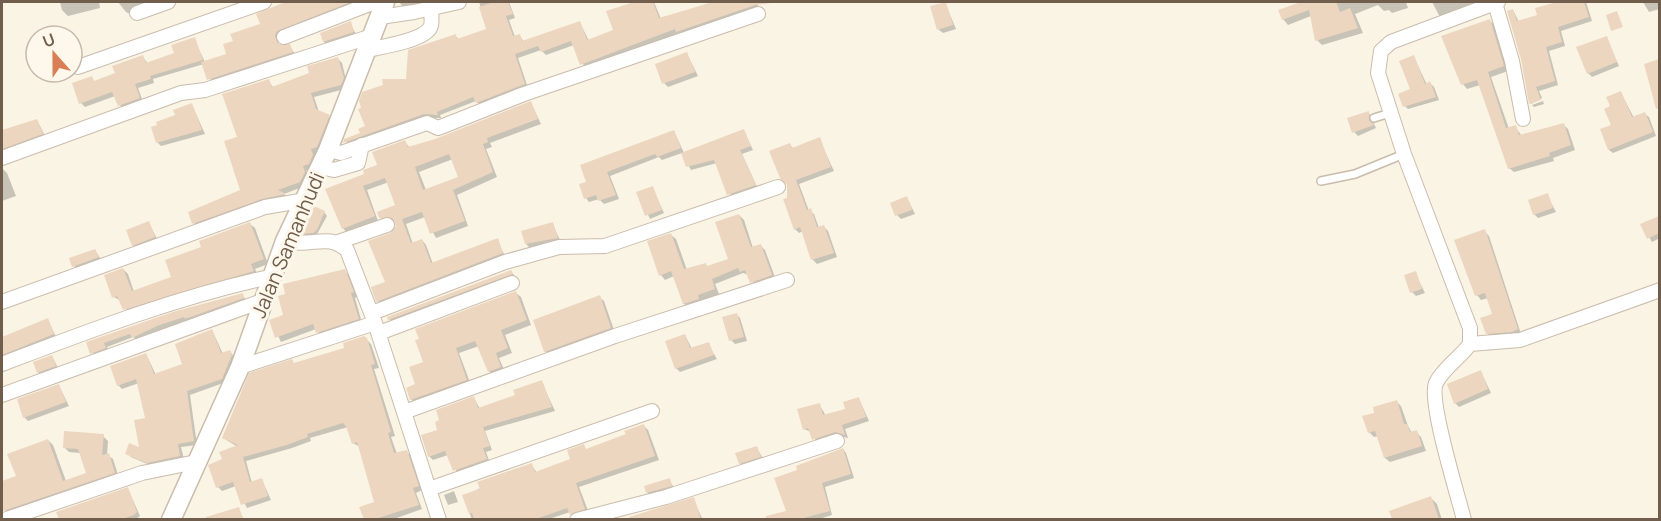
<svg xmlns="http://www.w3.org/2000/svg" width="1661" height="521" font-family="Manrope,sans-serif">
<rect width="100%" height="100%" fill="#faf4e5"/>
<path fill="#0003" fill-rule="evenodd" d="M60,2H101H99L100,8L68,16L62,10Z
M118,2H161L134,16L126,12Z
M290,2H365L278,39L279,45L290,46L296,56L212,83L204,64L153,79L154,83L138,88L143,102L123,110L115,96L85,107L81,103L92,78L95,82L116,74L143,57L148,64L176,54L194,39L205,62L228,55L234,42L261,25L258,15Z
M399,2H435L404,8Z
M479,2H509L515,18L509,20L515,37L520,36L524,42L580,23L589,41L615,31L608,12L638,2H654L661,19L713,2H757L759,9L682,35L679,33L585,68L574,45L546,55L541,50L518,58L528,88L481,106L476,101L440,115L441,118H428L348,146L346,140L362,134L407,80L455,36L460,40L488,30Z
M1305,2H1406L1408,8L1392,13L1389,10L1384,11L1378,5L1355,14L1363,33L1322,45L1317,40L1311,16L1288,25L1283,19L1280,11Z
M1432,2H1483L1441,19Z
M1556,2H1586L1592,21L1561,31L1565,46L1549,51L1558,85L1539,91L1542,98L1531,104L1513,10L1519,22L1538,16Z
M1643,2H1660V9L1649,12Z
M945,3L956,29L943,33L939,30L932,7Z
M1490,21L1495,25L1508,71L1491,77L1509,129L1515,127L1522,136L1563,124L1568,129L1575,150L1553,158L1554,161L1514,172L1509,168L1480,85L1467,89L1463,84Z
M350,23L357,36L328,46L324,42L322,34Z
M1606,37L1619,66L1592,77L1588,73Z
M687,54L698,76L668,87L664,83Z
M1414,57L1427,85L1430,83L1434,87L1439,100L1408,109L1405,106L1412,90Z
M337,58L342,63L347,84L345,89L314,97L319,112L333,120L321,151L315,154L317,160L313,168L306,171L309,178L305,186L284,194L289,198L198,227L194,223L242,191L239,138L268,81L274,88L311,74Z
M1658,61L1660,63L1659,103Z
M1621,93L1634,118L1645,114L1649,117L1656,136L1613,153L1609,150L1612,107Z
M1543,101L1544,104L1534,107L1532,105Z
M531,103L541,124L490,143L492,147L486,149L497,177L457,195L468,226L436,238L425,217L406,224L413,244L422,240L426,245L433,264L497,240L506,258L382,305L378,301L387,283L391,234L398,226L396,222H385L380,217L397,205L389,182L367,190L378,221L347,233L343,228L366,175L405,142L410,148L436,140ZM453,159L460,178L426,190L419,172Z
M192,105L205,134L161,146L157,142L177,116Z
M1369,113L1376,128L1358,136L1354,132Z
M37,120L46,138L2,157V132Z
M674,131L684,153L744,131L753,150L742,154L758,189L732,198L717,163L691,170L682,153L662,160L659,157L610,176L619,199L604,204L599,199L589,202L586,198L581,185Z
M819,139L834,171L799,184L809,211L814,214L819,228L824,227L828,231L837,257L817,264L813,260L803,231L799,233L795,229L789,199L790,145L794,149Z
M2,168L7,173L16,196L2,201Z
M652,187L664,213L650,219L638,193Z
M1547,195L1556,212L1538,218L1534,214Z
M907,198L915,214L901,219L897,215Z
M324,212L327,216L316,236L306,237L303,233Z
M739,215L744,220L753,248L760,245L765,250L776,280L756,287L749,275L743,273L715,284L719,294L689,308L684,304L674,276L665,280L661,275L671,235L676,239L687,270L708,267L730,259Z
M1660,217V238L1652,242L1642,225Z
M149,223L158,241L137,249L133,245Z
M552,223L561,242L530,248L526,244Z
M250,224L255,228L268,264L255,269L258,276L129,314L121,301L114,297L123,269L128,274L134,292L173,278L203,248Z
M1484,231L1489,236L1521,334L1492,338L1487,333L1494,315L1488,298L1481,300L1477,295Z
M95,250L102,261L78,270L74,266Z
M344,271L349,275L357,297L355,298L362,323L322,337L316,329L281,342L271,321L285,316Z
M511,271L516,278L393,323L389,319Z
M1415,273L1425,293L1416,296L1412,292Z
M516,293L521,297L531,325L505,335L512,353L499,358L505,372L494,376L489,371L479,346L459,353L471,385L416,404L411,399L425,363Z
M242,294L247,302L137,341L133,337L107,347L109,352L95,357L87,343Z
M599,297L604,301L615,333L550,356L545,351Z
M736,314L740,318L747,341L735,344L731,340Z
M48,320L57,339L2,361V339Z
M212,330L223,354L230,351L236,360L226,382L190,395L197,445L181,447L184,459L152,466L131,457L127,453L141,449L147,419L139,383L122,389L118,385L146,354L156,375L184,365Z
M685,335L692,349L708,344L717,359L680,372L676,368Z
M366,339L371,344L379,368L374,369L395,436L391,437L397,454L406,451L411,456L422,490L416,493L422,509L391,520H365L361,508L376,503L360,447L353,443L348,427L310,438L311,441L292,448L246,461L252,483L262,480L271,500L247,508L236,486L222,491L218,487L224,460L238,447L223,438L295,364L346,349Z
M52,356L59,370L42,376L38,372Z
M1481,372L1491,393L1459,407L1455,403Z
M541,381L555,411L485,431L492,450L486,452L490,463L458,474L448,455L433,460L429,456L439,431L474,398L480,409L517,395Z
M59,386L69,406L28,421L24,417Z
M859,399L869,421L845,429L848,438L840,436L817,443L811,432L804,429L819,404L826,416L847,410Z
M1396,401L1401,406L1408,426L1412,433L1416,432L1421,437L1426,451L1390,462L1385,458L1378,436L1374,437L1369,432L1376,414Z
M644,426L648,430L659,460L579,487L589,513L575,518L570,512L546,520H472L464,496L531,464L537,473L572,460L583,446L587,450L627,435Z
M103,436L108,441L107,455L113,459L119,478L10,515L5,510L2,501V483L18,477L48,440L53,445L66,481L87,474L80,453L69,452L64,447Z
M756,447L764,460L744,467L740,463Z
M843,449L846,453L854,478L825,487L832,515L816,520H781L779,514L788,512L799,471Z
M669,480L675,489L651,496L647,492Z
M128,489L140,516L135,520H61L58,513Z
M454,491L458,502L448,505L444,495Z
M1431,498L1437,504L1442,520H1394L1391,512Z
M693,499L703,520H636V517Z
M238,508L244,520H208Z"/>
<path fill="#edd6bf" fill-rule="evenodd" d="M285,2H351L277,31L275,36L278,44H290L293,52L207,80L201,62L226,54L223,44L233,41L230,34L260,24L256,14Z
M494,2H508L513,14L506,16L513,36L520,34L522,41L580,21L587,40L613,30L606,11L634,2H653L659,18L713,2L771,3L755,5L676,32L675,29L580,65L571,41L541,52L538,46L515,54L525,84L476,103L473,97L437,112L438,115L424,114L343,143L344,139L360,133L358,129L365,126L358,109L361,108L359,101L362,92L383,85L382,79H406L408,50L456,34L457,39L486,29L479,7Z
M946,2L953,25L937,30L930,6Z
M1301,2H1336L1340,12L1350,8L1358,28L1315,41L1309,10L1282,20L1278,10Z
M1557,2H1584L1589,17L1558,27L1562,42L1546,47L1555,81L1536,87L1541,100L1529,104L1521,59L1507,11L1513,9L1517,21L1537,15L1535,8Z
M1617,11L1623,27L1611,31L1606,15Z
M1490,19L1504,66L1488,72L1506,128L1516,125L1519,135L1564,123L1571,145L1549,153L1550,156L1508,169L1477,80L1461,85L1441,36Z
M351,21L354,32L323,42L320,33Z
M1607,36L1617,62L1587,74L1576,47Z
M195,37L203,60L150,76L151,79L135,84L140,98L118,106L112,92L79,104L72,83L92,76L94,81L115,73L112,66L143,55L146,63L174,53L171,45Z
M687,52L695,72L662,84L655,64Z
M1414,55L1425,84L1430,81L1436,97L1403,107L1398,94L1410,89L1399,61Z
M338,57L344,78L341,85L311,93L316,109L330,115L317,147L311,149L313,155L309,164L303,166L305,172L300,182L278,190L286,194L262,199L192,224L188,212L240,190L224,141L237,137L222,94L269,79L272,87L309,73L307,66Z
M1659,59V108L1656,109L1644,64Z
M1621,91L1632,117L1645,112L1653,132L1608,150L1600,129L1611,125L1604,109L1610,106L1606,97Z
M531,101L538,119L487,138L488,142L483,144L493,172L453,190L465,221L430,234L422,212L402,219L411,243L422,239L431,263L498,238L503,253L376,302L371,287L385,282L368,241L390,233L396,226L392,218H379L377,212L395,205L385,178L363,186L375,216L342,229L325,189L364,174L363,170L377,165L372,152L405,140L408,147L435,139ZM449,154L458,177L423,190L415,167Z
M192,103L202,130L156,143L151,127L157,125L156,122L175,115L173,110Z
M1369,111V120L1374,125L1352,133L1347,118Z
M37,119L43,134L2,149V130Z
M744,129L751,146L740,150L756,185L727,195L714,160L686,167L681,153Z
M674,130L681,148L657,157L655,154L607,172L616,195L598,201L596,195L584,199L579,184L586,182L580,165Z
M820,137L831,167L796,180L807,210L811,208L817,227L824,225L834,253L811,260L800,227L794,230L783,199L787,198V185L780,178L769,151L790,143L792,148Z
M653,186L662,210L645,216L636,192Z
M1548,193L1553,208L1533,215L1528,200Z
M907,196L912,210L895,216L890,203Z
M314,206L325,211L317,230L313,233L301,234Z
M739,214L751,247L761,244L772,275L750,283L745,270L740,272L738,268L712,279L715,289L698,295L699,299L683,304L671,271L659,276L647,241L671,233L684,269L706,263L707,266L728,259L715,222Z
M1659,216V233L1647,239L1640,224Z
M149,221L155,237L132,246L126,230Z
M250,222L264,259L251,264L254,271L123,310L117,296L112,298L104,275L123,268L132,291L171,277L165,260L201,247L199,241Z
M553,222L558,238L525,244L521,231Z
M1485,229L1518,329L1512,332L1486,334L1480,318L1492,314L1485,293L1475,296L1454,240Z
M95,249L99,257L72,267L69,258Z
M345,269L354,292L351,293L359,319L316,333L313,324L275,338L269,320L283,315L278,296L285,294L283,284Z
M511,270L513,274L388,320L387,317Z
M1416,271L1422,289L1410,293L1404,275Z
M516,291L527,320L501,330L508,348L496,353L501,367L488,372L475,341L456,348L467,380L410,400L406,388L415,384L409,367L423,362L415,340L419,339L415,329Z
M243,293L244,298L185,319L184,317L157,326L132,338L130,334L104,343L106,348L90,354L86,342L173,312Z
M600,295L611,328L544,352L533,320Z
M737,313L744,337L729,341L722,317Z
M48,318L54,334L2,355V337Z
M212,329L221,353L230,350L232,355L222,379L187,391L194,441L178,444L180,456L147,463L125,454L129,443L139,447L134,420L145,418L136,379L117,386L110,366L146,353L154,374L182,364L175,344Z
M685,334L690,348L709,342L714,355L675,369L665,341Z
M364,336L367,338L375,364L371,365L391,432L388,433L394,453L407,450L419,486L413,488L419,505L375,519H364L359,507L374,502L357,442L352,444L346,426L343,423L307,434L308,437L287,445L243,457L250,482L262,478L268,496L241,505L233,482L216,488L208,465L222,459L219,452L238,445L222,438L249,373L292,359L294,363L344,348L343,343Z
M52,355L56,366L37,373L33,362Z
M1481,370L1488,389L1454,404L1447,384Z
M542,380L552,407L483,427L490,446L483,448L487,459L453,471L445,451L428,457L421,435L437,430L435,422L439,420L436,410L474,396L478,408L515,395L513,390Z
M59,384L66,402L23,418L17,399Z
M859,397L866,417L842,425L845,435L835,432L812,440L808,428L803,430L797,409L820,403L823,415L845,409L843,402Z
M1397,400L1404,424H1407L1410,432L1417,430L1422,446L1384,458L1375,431L1368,433L1362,416L1374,413L1373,407Z
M644,424L655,456L576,483L585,509L570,515L567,508L536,519H474L472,513L469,514L462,495L480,489L477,482L532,463L535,472L570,459L567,450L584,444L586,449L626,434L624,431Z
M64,431L104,434L102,455L109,453L115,473L3,511L2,481L16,476L7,454L48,439L63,481L86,473L78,449L63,448Z
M757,446L761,457L739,464L735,453Z
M843,448L851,474L822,483L830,511L800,519H766V516L786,511L774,478L797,470L796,466Z
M670,478L672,486L646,493L644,486Z
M128,487L137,512L134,515L122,519H59L56,512Z
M1431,496L1439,519H1392L1389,511Z
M694,497L701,519H630L629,517Z
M239,507L243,519H206V517Z"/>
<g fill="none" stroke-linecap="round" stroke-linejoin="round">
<g stroke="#cabcac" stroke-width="10">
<path id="service" d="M1374,118L1390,113
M1321,181L1355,174L1404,154"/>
</g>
<g stroke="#cabcac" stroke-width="16">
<path id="minor" d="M1495,3L1512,61L1523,119
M137,13L168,2
M380,17L414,12L459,2
M284,37L375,2
M367,50C381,47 422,41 430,28C433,23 431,15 431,9
M78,67L264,2
M328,150L341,153L427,123L438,128L524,94L758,14
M2,158L181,93L205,90L372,36
M320,167L334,170L358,163L362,145
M285,241C312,248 327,232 347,250L375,323L439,520
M338,242L387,225
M2,302L265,207L306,200
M372,313L505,262L559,247L605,246L778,187
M379,333L512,283
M1470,344L1520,340L1660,290
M2,364C91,330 180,296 274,276
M240,367L375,323
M2,395L262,301
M404,412L615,336L787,280
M429,489L652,411
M4,520L142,473L196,462
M577,520L666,497L837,441
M1464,520C1458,495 1428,401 1436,383C1443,368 1461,357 1470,344V328L1404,154L1378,73L1381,51L1391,42L1498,2"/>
</g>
<g stroke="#cabcac" stroke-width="21">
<path id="tertiary" d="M171,520L240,367L285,241L328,150L385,2"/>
</g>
<use href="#service" stroke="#fff" stroke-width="7"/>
<use href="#minor" stroke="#fff" stroke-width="14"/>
<use href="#tertiary" stroke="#fff" stroke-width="18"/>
</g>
<g text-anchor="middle" stroke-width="6" stroke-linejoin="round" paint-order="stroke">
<g font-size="20" fill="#705d4c" stroke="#fdf8eb">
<text transform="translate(288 245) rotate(-67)" y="7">Jalan Samanhudi</text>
</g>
</g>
<rect width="1661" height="521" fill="none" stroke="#705d4c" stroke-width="6"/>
<g transform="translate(54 54) rotate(339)"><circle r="28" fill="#fdf8eb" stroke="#c5baab" stroke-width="1.5"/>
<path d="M0-4.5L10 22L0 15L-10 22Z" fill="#d97f55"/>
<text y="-9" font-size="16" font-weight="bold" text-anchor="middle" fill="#705d4c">U</text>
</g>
</svg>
